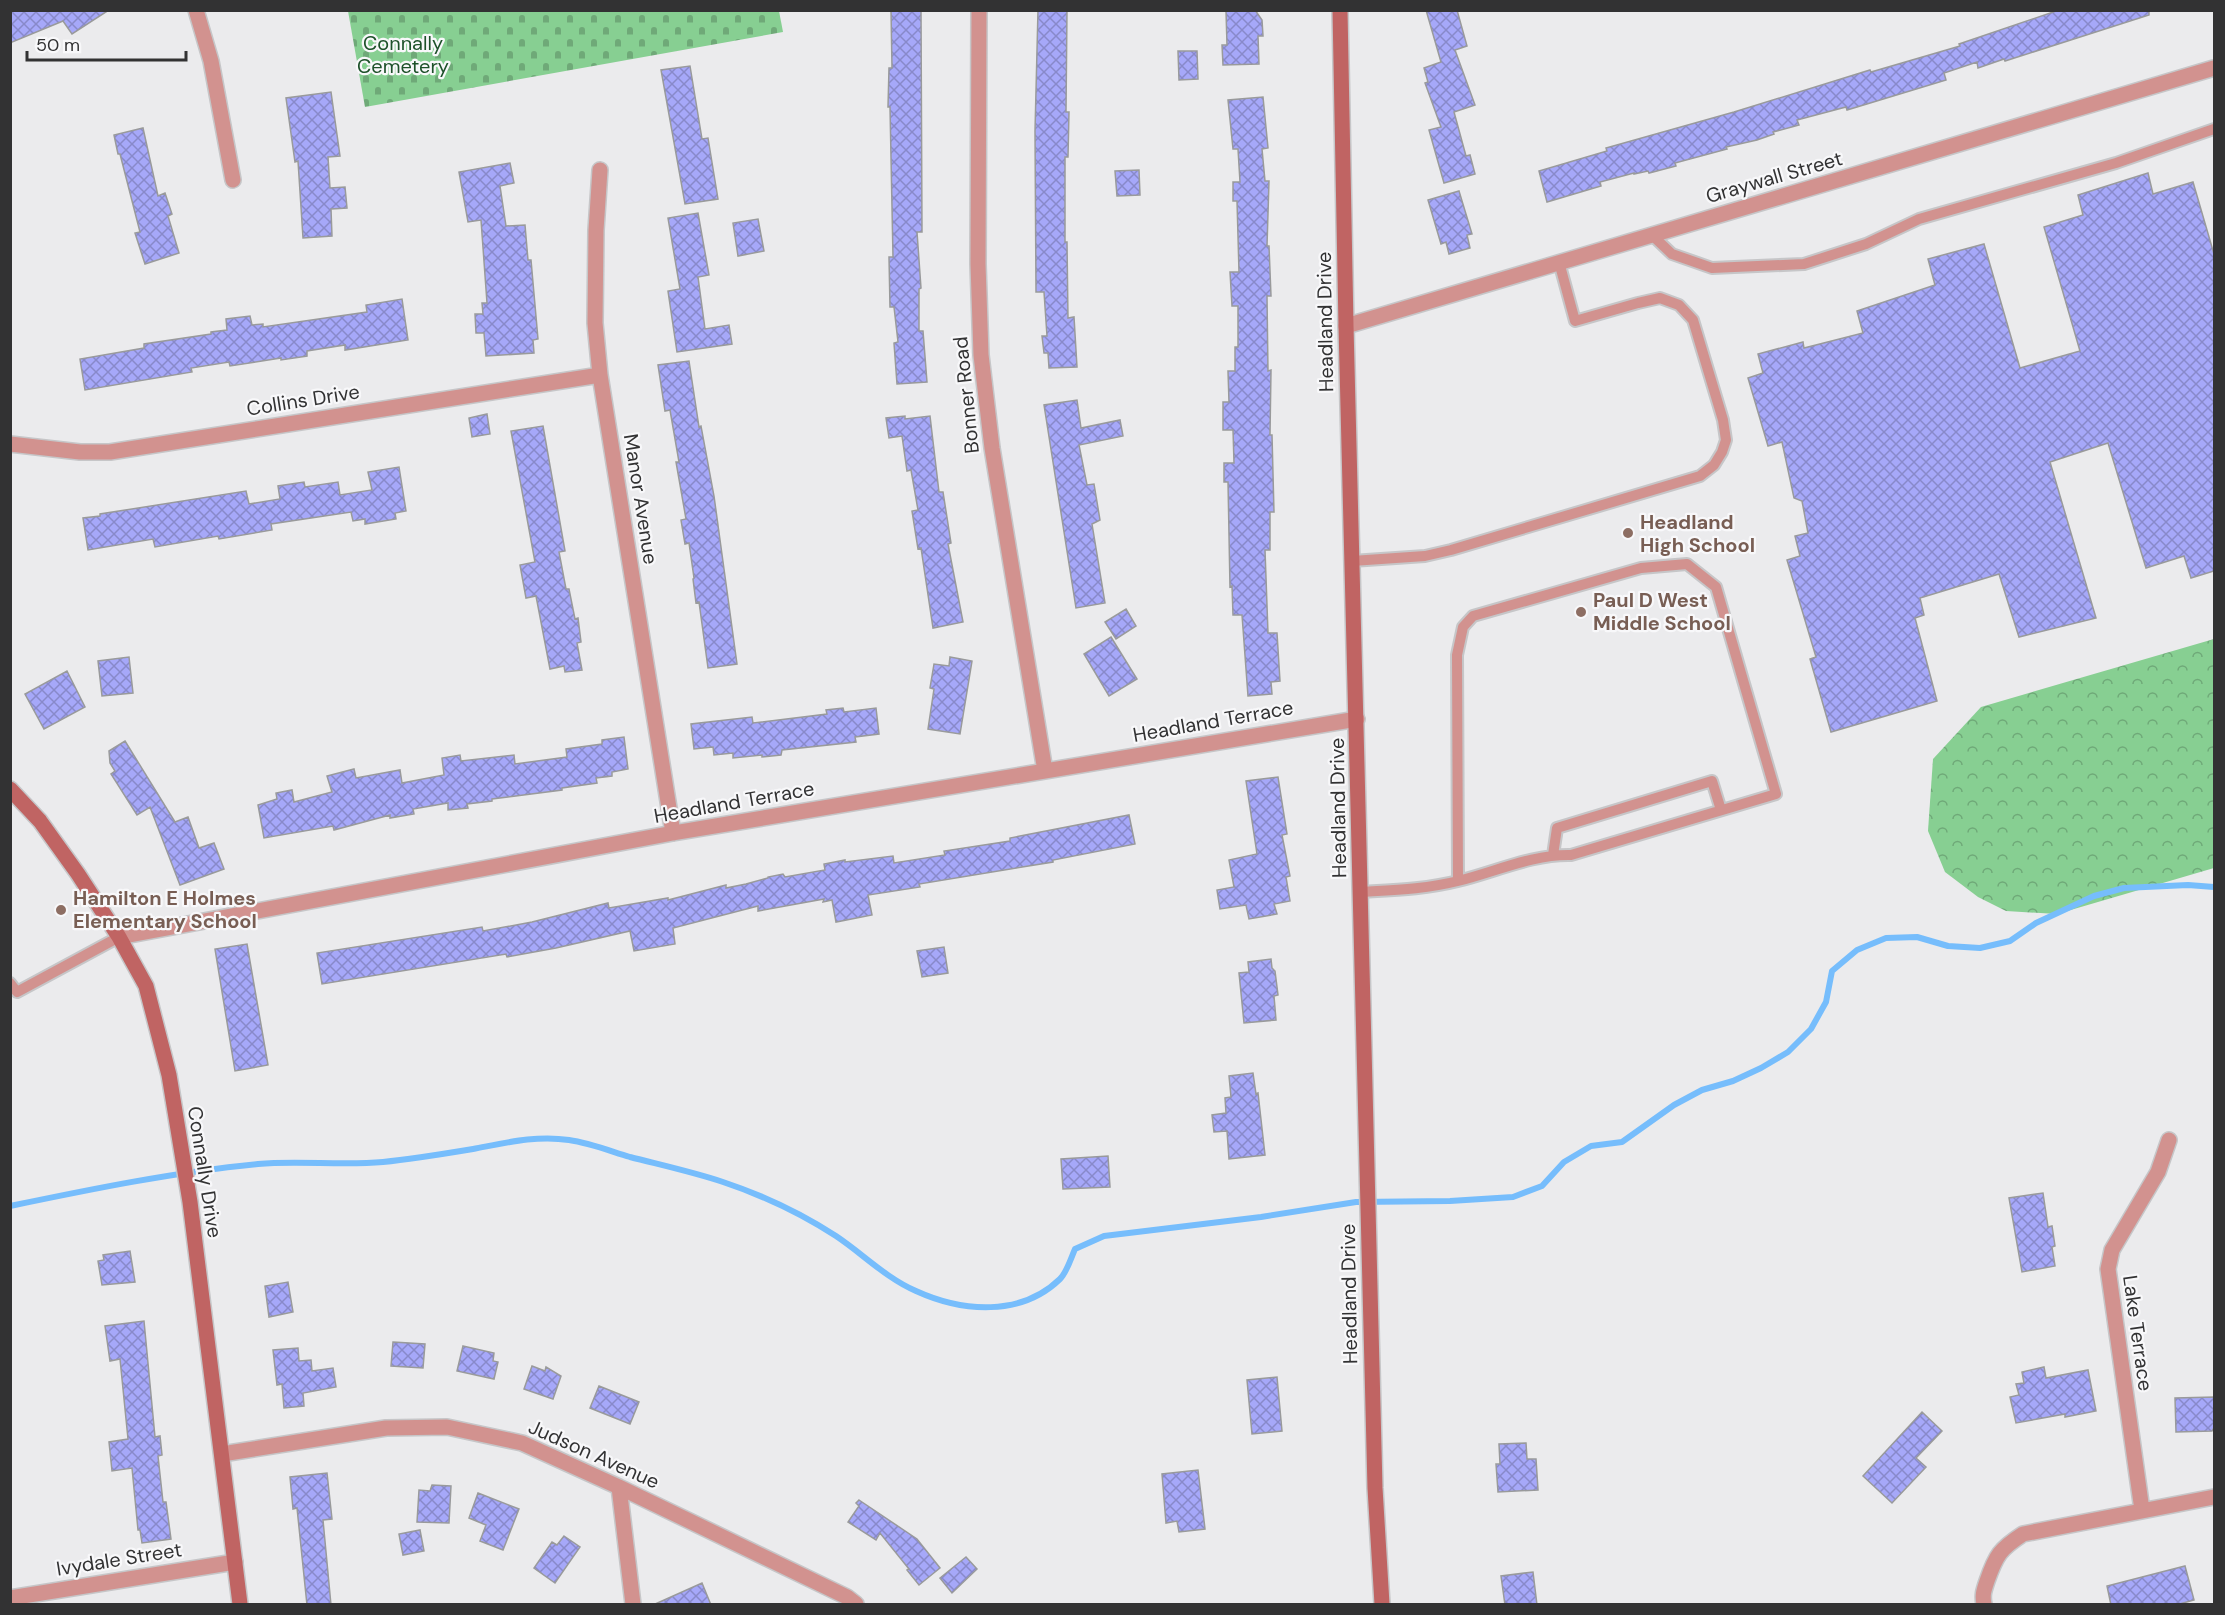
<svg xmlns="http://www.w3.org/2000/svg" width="2225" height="1615" font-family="'DM Sans',sans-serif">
<defs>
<pattern id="cemetery-stones" width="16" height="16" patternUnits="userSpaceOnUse" patternTransform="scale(1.5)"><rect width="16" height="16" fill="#87cf92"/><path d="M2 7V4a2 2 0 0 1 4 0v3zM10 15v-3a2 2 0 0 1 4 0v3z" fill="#6fa978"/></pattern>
<pattern id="park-crowns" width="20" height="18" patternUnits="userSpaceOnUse" patternTransform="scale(1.5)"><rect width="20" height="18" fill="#87cf92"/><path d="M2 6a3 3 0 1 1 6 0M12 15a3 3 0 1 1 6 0" fill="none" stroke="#6fa978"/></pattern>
<pattern id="building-cross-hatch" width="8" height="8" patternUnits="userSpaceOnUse" patternTransform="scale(1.5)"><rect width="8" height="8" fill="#a6a8f9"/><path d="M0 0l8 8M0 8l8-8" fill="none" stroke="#8889ca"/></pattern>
</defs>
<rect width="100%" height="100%" fill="#ebebed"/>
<path fill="url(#cemetery-stones)" d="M348,11H779L783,32L365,107Z"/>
<path fill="url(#park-crowns)" d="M2214,639V868L2057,914L2006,911L1978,897L1945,872L1928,831L1933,759L1981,707Z"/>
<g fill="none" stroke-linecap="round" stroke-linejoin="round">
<path stroke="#76bdfc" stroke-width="6" d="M10,1206C92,1189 175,1172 258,1164C299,1160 341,1166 383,1162C413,1159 443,1154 473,1149C505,1143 536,1135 569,1140C590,1143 610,1151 630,1157C661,1165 693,1172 723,1182C762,1195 802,1214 836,1236C863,1254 886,1278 916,1291C962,1312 1021,1317 1060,1279C1067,1272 1071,1258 1075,1249L1104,1236L1261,1217L1356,1202L1450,1201L1513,1197L1542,1186L1564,1162L1591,1146L1622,1142L1674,1105L1702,1090L1733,1081L1761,1068L1788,1052L1811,1029L1826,1002L1832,971L1857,950L1886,938L1917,937L1948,946L1980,948L2010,941L2036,923L2094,896L2124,888L2188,885L2214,887"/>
</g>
<path fill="url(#building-cross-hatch)" stroke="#999a9b" stroke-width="1.5" d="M10,10H109L72,34L63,21L10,43Z
M891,10H921L922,232H917L921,288L919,289V331H923L927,382L897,384L894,343L898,342L894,307H890L889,257H893L890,107H888L889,68H892Z
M1038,10H1067L1066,112H1069L1068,157H1065V242H1067L1068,318L1074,317L1077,367L1049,368L1048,353H1044L1042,336H1047L1044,292H1036L1035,131Z
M1255,10L1262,20L1263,36H1258L1259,64L1223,65L1222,45H1227L1226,11Z
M1426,10H1457L1467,46L1455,50L1475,105L1454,112L1466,156L1470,155L1475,174L1444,183L1429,130L1441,127L1425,83L1428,82L1424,68L1441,62Z
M2059,10H2149V15L2005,61L2004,59L1978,68L1977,62L1944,73L1946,80L1847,110L1846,107L1797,120L1799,125L1773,132L1774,134L1757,140L1726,147L1727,149L1675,163L1676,166L1649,173L1648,171L1634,174V173L1600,182L1601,186L1547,202L1539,171L1607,151L1606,148L1734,112L1870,70L1871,72L1960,46L1959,44Z
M1178,51H1197L1198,79L1179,80Z
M690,66L702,139L708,138L718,199L685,204L661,70Z
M331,92L340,156L328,157L330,188L345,187L347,208L331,209L332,236L303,238L298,161L295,162L286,98Z
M1263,97L1268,148L1262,149L1265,181H1269L1267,246H1269L1271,296H1267L1268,371L1271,370L1270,435H1272L1274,512H1270V550H1265L1268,633H1277L1280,681L1271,682L1272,694L1248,696L1242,615H1233L1232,586L1230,587L1228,482H1224V463H1234L1233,430H1223V402H1229L1228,371H1235V347H1238V306H1232L1230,272H1239L1237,201H1233V182H1240L1238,149H1233L1228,100Z
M143,128L158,196L165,193L172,214L168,216L179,253L145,264L135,233L140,232L120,154H118L114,135Z
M510,163L514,183L500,186L506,226L525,225L528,260H531L538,339L533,340L534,353L486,356L484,333H476L475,314H483L482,303H487L481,220L468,222L459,172Z
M1139,170L1140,195L1117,196L1115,171Z
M2148,173L2153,194L2193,182L2214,254V571L2191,578L2184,556L2146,568L2108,443L2050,462L2096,618L2019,637L1999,574L1920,598L1924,615L1915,618L1937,701L1831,732L1810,659L1816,657L1787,560L1800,556L1795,536L1808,533L1802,501L1794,498L1782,442L1768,446L1748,378L1763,373L1758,354L1803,342L1804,348L1863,333L1857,311L1935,285L1928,259L1984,244L2020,368L2080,351L2044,227L2083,215L2078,195Z
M1459,191L1472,234L1467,235L1470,248L1449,254L1446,242L1441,244L1428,200Z
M698,213L709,275L698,277L705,329L729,325L732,344L677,352L668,291L680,289L668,218Z
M758,219L764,251L738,256L733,223Z
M402,299L408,340L345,350V345L307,351V356L281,360V358L230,366L229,362L191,368L192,372L85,390L80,359L144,348V344L211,334V332L227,330L226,319L250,316L252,325L263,324V327L367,312L366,305Z
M689,361L699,427L701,426L714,496L737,664L708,668L699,602L696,603L693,579L694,578L689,543L685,544L681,520L686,519L676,462H679L670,410L665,411L658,365Z
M1077,400L1081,428L1120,420L1123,436L1079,445L1087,485L1094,484L1100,520L1092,524L1105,603L1076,608L1044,405Z
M487,414L490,434L472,437L469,418Z
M905,416V419L930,416L939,492H943L951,543L948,544L963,622L933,628L921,548L918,549L912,511L918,510L911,470L907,471L902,436L889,438L886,418Z
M543,426L565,551L559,552L566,589H569L575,619L578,618L581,642L577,643L582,670L565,672L564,666L550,669L536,596L526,598L520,565L535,562L511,431Z
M399,467L406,511L395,513L396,519L365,524V519L353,521L351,512L271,524L272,530L219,539L218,536L155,547L153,539L88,550L83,518L100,516V514L246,491L249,504L280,499L278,486L304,482L305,487L338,482L340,495L372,490L368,472Z
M1126,609L1136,626L1116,639L1105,622Z
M1111,637L1137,679L1109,696L1084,654Z
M129,657L133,693L102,696L98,661Z
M950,657L972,661L960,734L928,729L934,689L930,688L934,664L949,666Z
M67,671L85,707L44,729L25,694Z
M843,708L844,712L876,708L879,734L855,737L856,742L782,750L781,755L762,757V755L733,758V753L714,755L713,747L694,749L691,724L752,717L753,723L827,714L826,710Z
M624,737L628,769L612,772V776L596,778L597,783L562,788V790L492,799V801L467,804L468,808L448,810V803L413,809L414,814L390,818V815L334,830L333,826L264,838L258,805L277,799L276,793L292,790L294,802L332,792L327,776L354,769L356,778L400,770L402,783L444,775L442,758L460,755L461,761L514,755L515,764L567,757L566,749L602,744V740Z
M125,741L175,822L188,817L199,848L214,843L224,869L180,885L150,807L137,815L111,774L115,771L110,763L109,751Z
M1278,777L1287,834L1282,835L1290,876L1286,877L1290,901L1274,904L1277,914L1249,919L1246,905L1220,909L1217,890L1234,887L1229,860L1257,854L1246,781Z
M1129,815L1135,844L1053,860V862L919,884L920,887L868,895L872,915L836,922L832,900L823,902L824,899L758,911V906L673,928L675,944L634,951L630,931L556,948L507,957L506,954L322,984L317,953L482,927L483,931L532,922L608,903L609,908L668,898V900L726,885V888L746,884L768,878V877L783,874L785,877L825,870L824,864L845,860V862L893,856L894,863L945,855L944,851L1010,841V838Z
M247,944L268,1065L235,1071L215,949Z
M944,947L948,973L922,977L917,951Z
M1271,959L1272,968L1275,971L1278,995L1274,996L1276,1020L1244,1023L1239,973L1249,972L1248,962Z
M1253,1073L1256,1094L1258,1093L1265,1155L1229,1159L1227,1131L1214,1132L1212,1115L1226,1113L1225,1098L1231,1097L1229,1076Z
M1108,1156L1110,1187L1063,1189L1061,1159Z
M2043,1193L2048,1227L2052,1226L2055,1246L2052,1247L2055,1266L2022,1272L2009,1198Z
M130,1251L135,1282L102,1285L98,1261L104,1260L103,1255Z
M288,1282L293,1312L269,1317L265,1286Z
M144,1321L155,1437L160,1436L162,1455L158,1456L163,1502H166L171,1539L142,1543L140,1530H138L132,1468L112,1471L109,1442L128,1439L120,1359L110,1361L105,1326Z
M393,1342L425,1344L423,1368L391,1366Z
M463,1346L494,1353L493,1361L498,1362L494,1379L457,1371Z
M298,1348L299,1361L311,1360L312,1371L333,1368L336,1387L303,1393L304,1406L284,1408L282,1384L277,1385L273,1350Z
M532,1366L545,1371L546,1367L561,1376L553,1399L524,1389Z
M2044,1367L2046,1378L2088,1370L2096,1411L2065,1417V1414L2016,1423L2010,1397L2019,1395L2016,1384L2024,1383L2022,1372Z
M1277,1377L1282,1431L1252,1434L1247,1380Z
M599,1386L639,1402L630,1424L590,1408Z
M2214,1397V1428L2212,1431L2176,1432L2175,1398Z
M1922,1412L1942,1431L1916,1458L1926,1467L1892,1503L1863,1476Z
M1526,1443L1527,1459H1536L1538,1490L1498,1492L1496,1464H1500L1499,1444Z
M1198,1470L1205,1529L1179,1532L1177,1521L1166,1523L1162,1474Z
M327,1473L332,1519L323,1520L331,1605H307L297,1508L293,1509L290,1477Z
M432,1485L451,1486L449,1523L417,1522L419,1490L430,1491Z
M478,1493L519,1509L503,1550L480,1541L486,1525L469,1518Z
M859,1500L917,1539L940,1568L919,1585L907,1570L909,1569L880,1533L876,1540L848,1522L859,1506L856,1503Z
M420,1530L424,1551L403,1555L399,1534Z
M564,1536L580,1547L555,1583L534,1568L552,1542L557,1545Z
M966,1557L977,1569L952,1593L940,1578Z
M2185,1566L2194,1600L2176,1605H2111L2107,1586Z
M1533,1572L1537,1605H1505L1501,1576Z
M702,1583L711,1605H653Z"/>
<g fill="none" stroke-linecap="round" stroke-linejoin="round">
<g stroke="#c6c6c8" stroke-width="14">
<path id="lane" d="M1652,235L1672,254L1712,268L1804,264L1866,244L1919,219L2116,163L2214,129
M1352,561L1425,556L1451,550L1700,476L1714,465L1722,452L1726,440L1723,420L1693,320L1679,305L1660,298L1638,303L1575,321L1559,262
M1553,855L1557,828L1712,781L1721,810
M1361,892C1394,890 1426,889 1458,881C1495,872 1533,854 1571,855L1776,794L1716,587L1687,564L1641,568L1473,616L1463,627L1457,655L1458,881
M10,983L17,992L119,937"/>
</g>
<g stroke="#c6c6c8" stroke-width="18">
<path id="street" d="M196,10L211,61L233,180
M979,10L978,264L981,355L992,448L1045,771
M600,170L596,230L595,323L600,375L673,833
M1346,326L2214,68
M10,444L80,452H110L600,375
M119,937L673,833L1357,719
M222,1454L386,1428L447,1427L522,1443L619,1487L847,1597L856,1604
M619,1487L633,1604
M2142,1510L2108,1269L2112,1250L2158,1172L2169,1140
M10,1598L235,1562
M1984,1604C1982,1595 1984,1590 1987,1581C1996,1555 2000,1549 2023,1534L2214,1497"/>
</g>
<g stroke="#c6c6c8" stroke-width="18">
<path id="secondary" d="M1340,10L1346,326L1375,1488L1382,1604
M10,789L40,821L78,874L119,937L146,986L169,1075L190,1202L240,1604"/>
</g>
<use href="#lane" stroke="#d2928f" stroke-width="10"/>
<use href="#street" stroke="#d2928f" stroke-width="15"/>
<use href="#secondary" stroke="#c06463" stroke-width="15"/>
</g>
<g fill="#8d6e63" stroke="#f8f8fa" stroke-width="2">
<circle cx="1628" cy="533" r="6"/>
<circle cx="1581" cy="612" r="6"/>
<circle cx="61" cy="910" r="6"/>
</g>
<g text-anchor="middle" stroke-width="4.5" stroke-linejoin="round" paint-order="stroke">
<g font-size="20" fill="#1d5129" stroke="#f8f8fa">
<text x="403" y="50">Connally<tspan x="403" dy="23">Cemetery</tspan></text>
</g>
<g font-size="20" fill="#323233" stroke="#f8f8fa">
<text transform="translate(1774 177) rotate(-16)" y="7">Graywall Street</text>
<text transform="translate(1325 322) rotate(-91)" y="7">Headland Drive</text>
<text transform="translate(966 395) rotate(-96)" y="7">Bonner Road</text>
<text transform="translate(303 400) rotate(-9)" y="7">Collins Drive</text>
<text transform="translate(641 499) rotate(81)" y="7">Manor Avenue</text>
<text transform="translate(1213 721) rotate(-10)" y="7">Headland Terrace</text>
<text transform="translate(734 802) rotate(-10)" y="7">Headland Terrace</text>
<text transform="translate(1338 808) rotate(-91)" y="7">Headland Drive</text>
<text transform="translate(205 1172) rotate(81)" y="7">Connally Drive</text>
<text transform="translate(1349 1294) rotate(-91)" y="7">Headland Drive</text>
<text transform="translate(2138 1333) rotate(82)" y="7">Lake Terrace</text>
<text transform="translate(594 1454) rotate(24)" y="7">Judson Avenue</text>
<text transform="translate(119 1559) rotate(-9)" y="7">Ivydale Street</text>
</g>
<g font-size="20" font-weight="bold" fill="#785e54" stroke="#f8f8fa" text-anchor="start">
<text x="1640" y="529">Headland<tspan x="1640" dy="23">High School</tspan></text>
<text x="1593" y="607">Paul D West<tspan x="1593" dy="23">Middle School</tspan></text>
<text x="73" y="905">Hamilton E Holmes<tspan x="73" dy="23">Elementary School</tspan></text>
</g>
</g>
<rect width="2225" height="1615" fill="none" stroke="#323233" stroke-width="24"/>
<path d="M27 51v9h159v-9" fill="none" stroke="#323233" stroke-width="3"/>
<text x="36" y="51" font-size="18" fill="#323233" stroke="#f8f8fa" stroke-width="4.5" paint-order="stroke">50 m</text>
</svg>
